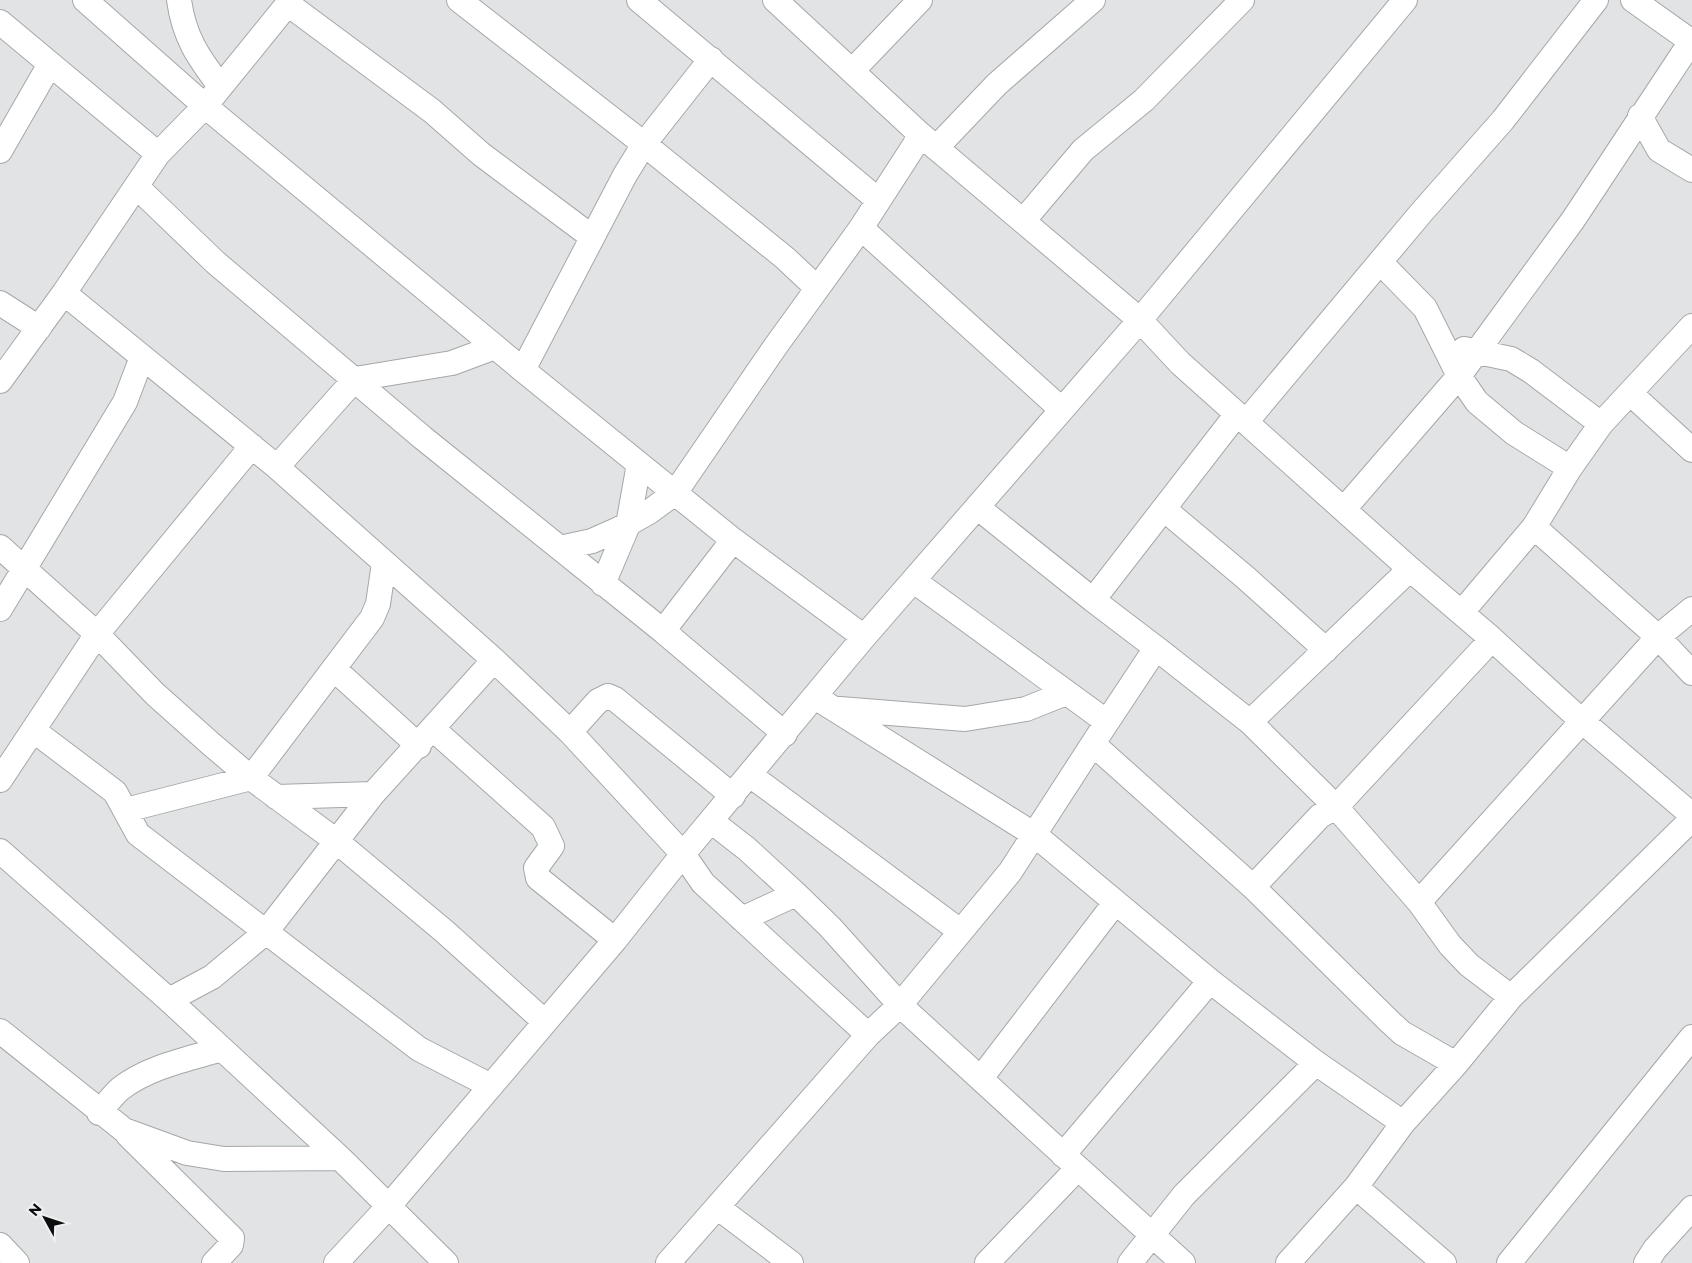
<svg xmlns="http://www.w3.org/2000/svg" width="1692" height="1263" font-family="Montserrat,sans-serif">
<rect width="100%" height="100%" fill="#e1e3e4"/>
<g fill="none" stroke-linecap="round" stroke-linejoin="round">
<g stroke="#a5a7a8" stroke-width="26">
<path id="minor" d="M85,0L205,106L523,370L733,540L864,637
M179,0C184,37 198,57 220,86
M459,0L644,144L785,258L817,288
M639,0L878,200
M775,0L921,135L1140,320L1180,363L1410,569L1492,639L1583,722L1692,815
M1633,0L1692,42
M288,4L432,111L481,154L592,237
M0,22L158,154
M853,70L920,0
M1640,116L1659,150L1692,170
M936,148L997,84L1093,0
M0,151L50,64
M137,187L215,262L423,438L663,631L785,734
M1023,221L1083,150L1144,100L1242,0
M861,228L1061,409
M1380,262L1425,308L1459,376L1477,402L1514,433L1570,468
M64,293L277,467L494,660L570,732L683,854L703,883L868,1035
M0,303L39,328
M1464,349L1511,359L1531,371L1601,424
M523,370L625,175L644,144L711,59
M0,381L64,293L158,154L205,106L291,0
M1630,393L1692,450
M1246,422L1421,213L1503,120L1596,0
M277,467L355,379L452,363L495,347
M977,507L1093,600L1156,648
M1164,509L1246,578L1326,650
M1344,509L1459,376L1573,220L1692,40
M1534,527L1658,637L1692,673
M0,547L97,634L155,694L211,744L251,778L335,840L444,931L545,1022
M560,548L592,541L619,529L649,512L675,493L775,347L861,228L921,135
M914,581L1107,722L1156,648L1250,722L1336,807L1419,902L1450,945L1469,965L1511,997
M603,584L628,525L639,464
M1093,600L1237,414
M0,609L125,402L142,357
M1462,612L1534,527L1570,468L1601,424L1692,326
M663,631L733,540
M334,669L419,746
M815,697L1035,835L1210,981L1316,1063L1403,1123
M840,709L965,719L1026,709L1066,693
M1250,722L1410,569
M433,729L543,827L552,846L536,868L538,878L615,940
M33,730L115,792L138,834L155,847L419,1049L491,1086
M570,732L598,701L608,696L615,699L733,796
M1093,744L1253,887L1390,1022L1402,1033L1456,1064
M750,775L960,931
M0,780L97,634L252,446
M276,797L373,794
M126,810L251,778L372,618L378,604L384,563
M711,821L747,849L796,894L830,927L900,1005L1078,1168L987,1263
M0,851L169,1000L340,1158L446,1263
M1253,887L1320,816L1336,807L1492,639
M1419,902L1658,637L1692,609
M742,919L796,894
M169,1000L212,977L266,932L373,794L494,660
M0,1031L124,1130L187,1153L224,1159L340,1158
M981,1078L1115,903
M99,1113C106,1105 112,1096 120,1089C148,1067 188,1059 222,1049
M128,1135L232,1238L231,1245L214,1263
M1063,1155L1210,981
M1078,1168L1183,1263
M1356,1187L1444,1263
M717,1207L791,1263
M0,1245L17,1263
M336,1263L388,1207L615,940L683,854L864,637L1140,320L1405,0
M668,1263L868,1035L900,1005L1010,872L1107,722
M1130,1263L1184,1195L1316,1063
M1288,1263L1356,1187L1403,1123L1456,1064L1511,997L1692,819
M1509,1263L1692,1037
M1646,1263L1655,1249L1692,1208"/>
</g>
<use href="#minor" stroke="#fff" stroke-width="24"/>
</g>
<g transform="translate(45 1218) rotate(310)" stroke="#eef0f1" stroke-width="4" paint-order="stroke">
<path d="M0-4L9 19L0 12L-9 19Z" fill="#0c0d0d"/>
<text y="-8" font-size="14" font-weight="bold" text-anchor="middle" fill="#0c0d0d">N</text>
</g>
</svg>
